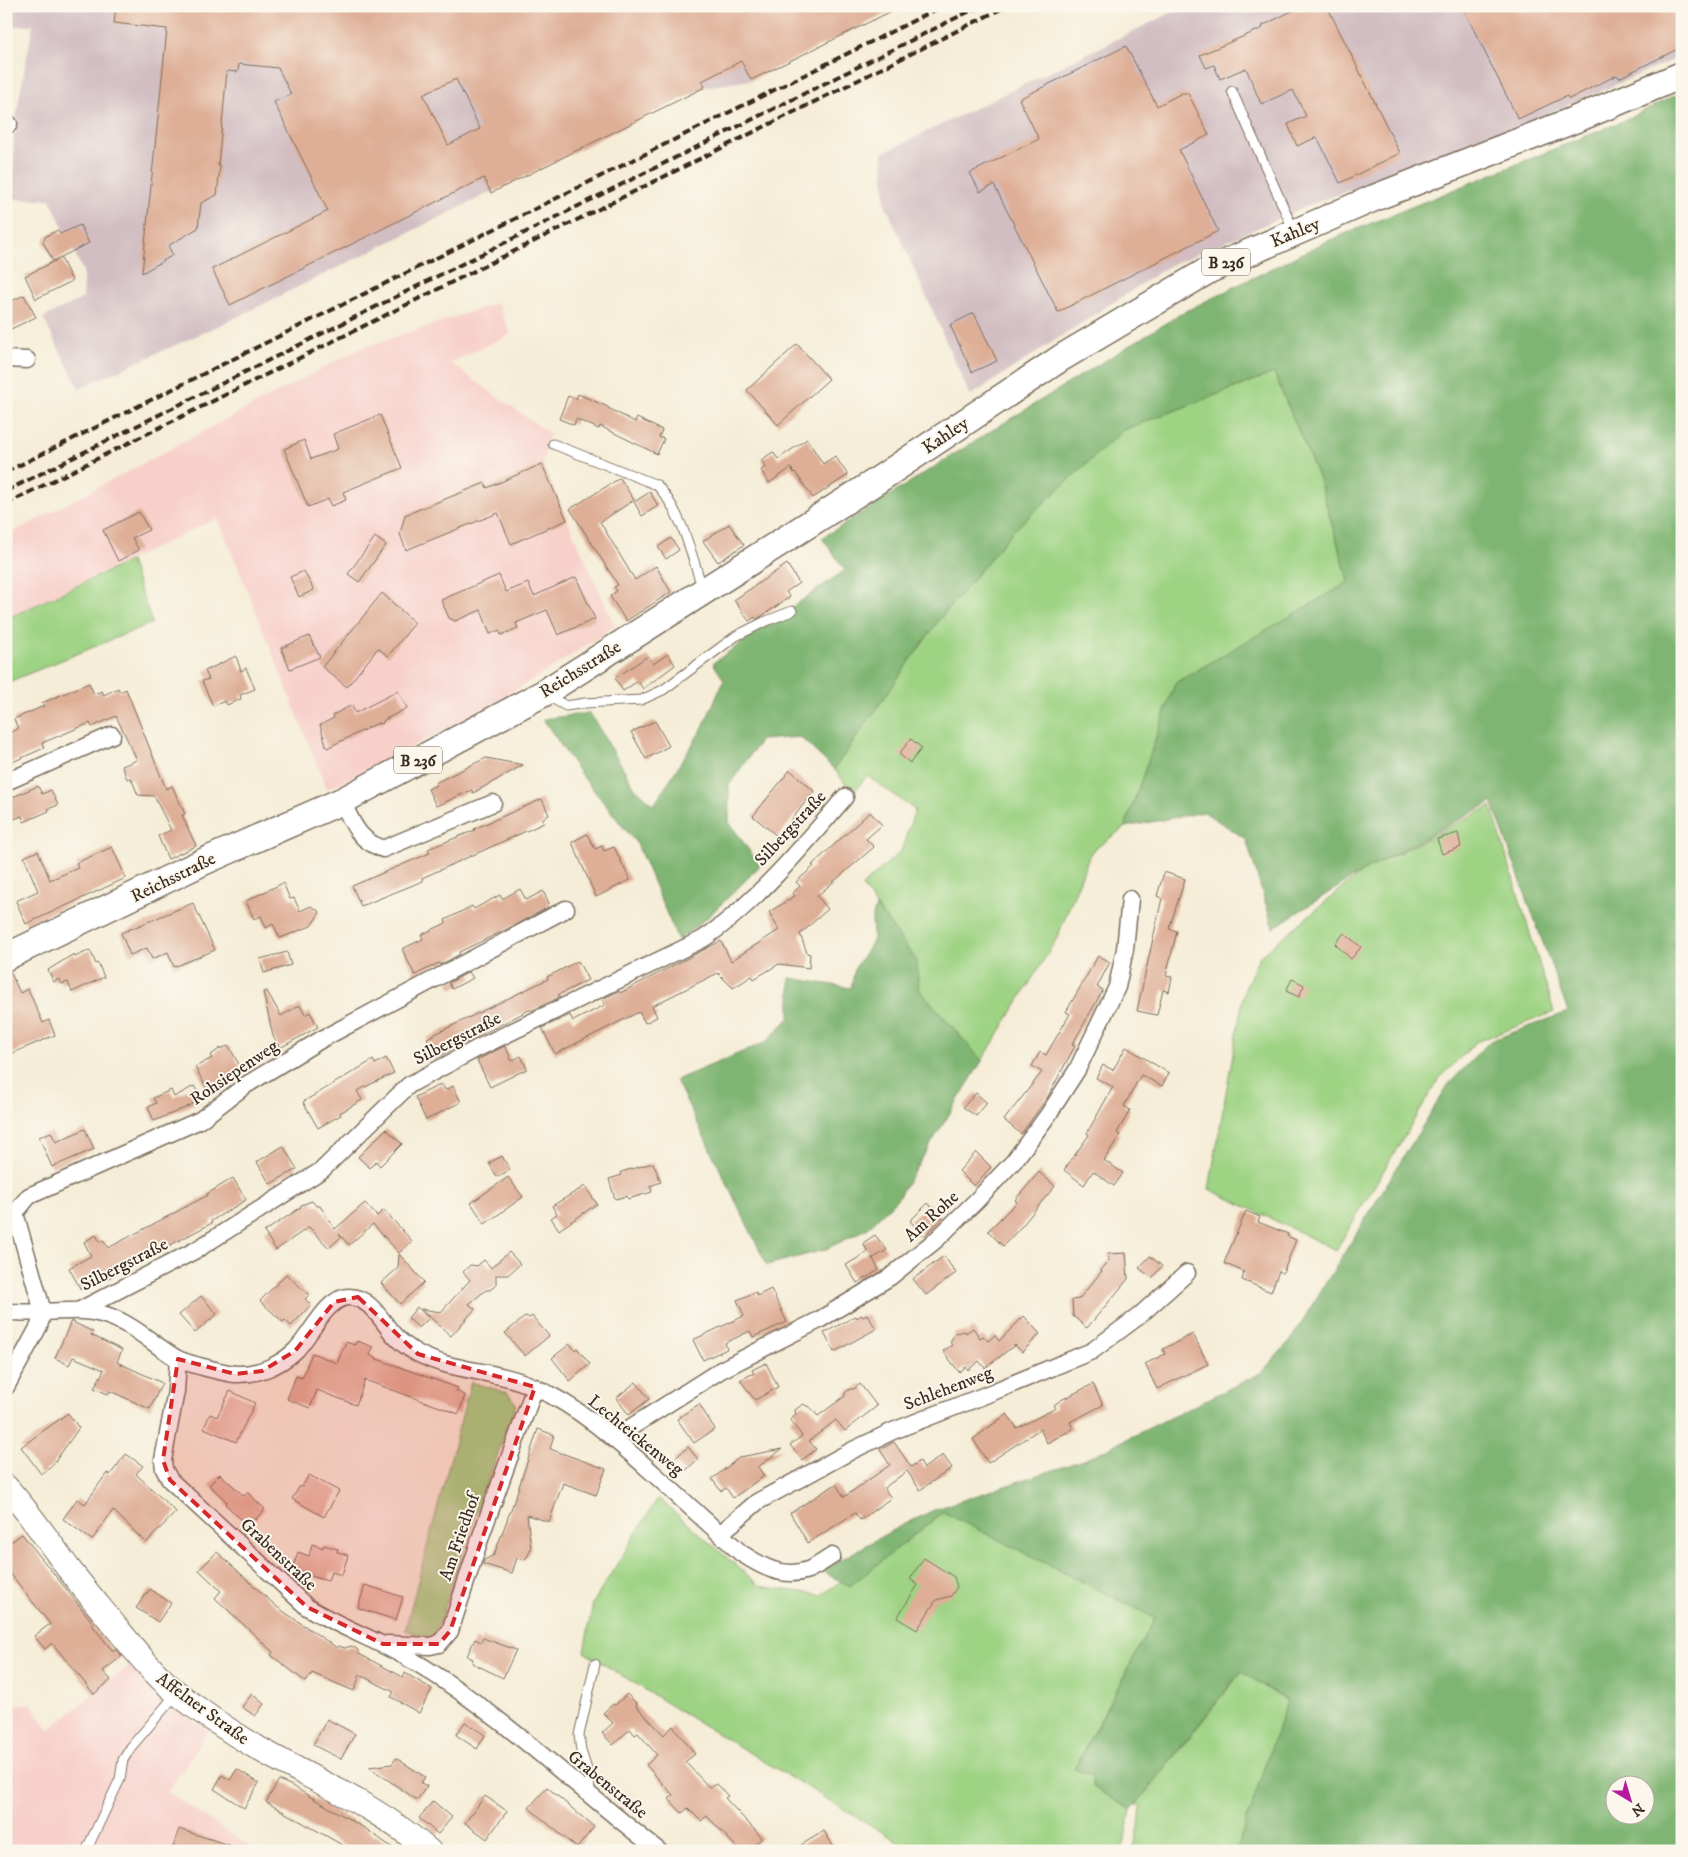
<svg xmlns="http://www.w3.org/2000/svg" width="1688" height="1857" font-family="'IM FELL DW Pica',serif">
<rect width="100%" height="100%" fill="#fbf7ec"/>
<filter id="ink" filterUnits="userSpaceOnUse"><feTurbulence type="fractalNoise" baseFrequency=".02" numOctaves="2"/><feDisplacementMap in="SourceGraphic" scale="10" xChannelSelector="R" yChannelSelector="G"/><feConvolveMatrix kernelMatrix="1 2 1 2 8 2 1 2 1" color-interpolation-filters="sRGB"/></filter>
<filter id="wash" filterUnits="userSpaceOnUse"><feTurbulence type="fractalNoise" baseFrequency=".0096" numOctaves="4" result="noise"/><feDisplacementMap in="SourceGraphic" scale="20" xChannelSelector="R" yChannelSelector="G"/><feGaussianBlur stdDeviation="1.12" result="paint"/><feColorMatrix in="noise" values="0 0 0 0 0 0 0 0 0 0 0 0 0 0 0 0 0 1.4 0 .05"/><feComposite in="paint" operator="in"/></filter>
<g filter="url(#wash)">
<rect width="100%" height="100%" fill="#f5edd7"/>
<path fill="#f7d0ca" d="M497,303L511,334L450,363L550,434L542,464L615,626L550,669L465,720L327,789L218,518L6,618V536L359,349Z
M131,1664L154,1694L208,1731L168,1792L256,1851H6V1707L30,1703L49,1730Z"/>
<path fill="#d2bec2" d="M6,6H902L751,80L705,87L227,322L79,388L43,318L83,298V271L50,199H13L14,136L19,99L33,25L6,27Z
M1185,6H1682V56L1499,135L1310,205L1169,266L970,396L885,203L883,153Z"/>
<path fill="#9fd384" stroke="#6d7e51" d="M1274,373L1319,479L1349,583L1175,683L1125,827L1091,852L1057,938L982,1061L919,989L916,960L862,886L901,851L915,810L867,776L853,793L834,769L938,621L1013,531L1123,430Z
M130,561L152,623L6,683V619Z
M1491,806L1554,1012L1476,1042L1438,1080L1336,1250L1209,1189L1244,991L1259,957L1363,871Z
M471,1382L508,1393L516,1404L474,1519L440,1622L431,1639L405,1630Z
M658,1498L760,1586L821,1595L842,1581L850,1586L943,1512L1155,1618L1074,1769L1091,1775L1118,1801L1131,1810L1122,1851H914L676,1709L584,1652L593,1603Z
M1242,1671L1287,1702L1236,1851H1133L1139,1827L1141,1806L1136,1805Z"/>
<path fill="#7fb572" stroke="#5d7048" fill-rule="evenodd" d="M1682,92V1851H1236L1287,1701L1241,1671L1131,1810L1093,1787L1091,1775L1074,1769L1155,1618L943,1512L850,1586L821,1571L893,1530L936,1509L1086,1459L1261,1373L1290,1341L1448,1085L1490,1041L1568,1012L1492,802L1363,871L1273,928L1246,839L1204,812L1125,827L1175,683L1349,582L1319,479L1274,373L1123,430L1013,531L938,621L834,769L800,737L761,740L729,785V822L760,866L708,917L678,940L637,844L579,772L543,719L590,713L635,788L654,805L702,729L724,680L713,663L845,570L822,538L991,431L1182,313L1325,242L1621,122ZM1616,1784H1646V1814H1616Z
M876,906L916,960L919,989L982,1061L897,1199L867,1229L824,1250L767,1265L676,1080L766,1042L790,1017V978L851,988L855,968L873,941L872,919Z"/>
<g id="blocks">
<path fill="#deae96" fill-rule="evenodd" d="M116,6H902L751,80L741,61L702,81L705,87L491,193L484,178L230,305L212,269L328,211L274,102L291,94L278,68L239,64L238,72L227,71L218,166H220L217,195L201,203L198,228L168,246L173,255L142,273L167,29L114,23ZM456,79L480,129L448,145L423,94Z
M1302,6H1327L1400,153L1340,183L1317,137L1297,146L1288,124L1306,116L1293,90L1261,104L1246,68L1220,79L1214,65L1206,68L1200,55L1263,28L1262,26Z
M1462,6H1682V47L1619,78L1617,75L1569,99L1567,96L1518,119Z
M1126,46L1157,106L1182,93H1188L1209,135L1179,150L1218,231L1058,312L994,185L980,192L970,173L1039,139L1019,99Z
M80,225L89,243L53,261L43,242L46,236L58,230L60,234Z
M61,258L72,281L36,299L25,276Z
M24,295L36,317L11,329L6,320V304Z
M974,313L997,361L972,372L950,325Z
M797,344L829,379L778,425L747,390Z
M578,394L608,407V408L635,422L637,418L662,430L659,437L664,439L657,454L600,426L599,429L576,419L574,425L559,419L568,396L576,399Z
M380,415L402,468L343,492L346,500L331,506L328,499L308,507L284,449L304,440L311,459L338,449L333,434Z
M807,439L823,464L835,456L848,475L813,498L795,472L794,473L791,468L769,483L761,470L766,467L761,460L773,452L778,459Z
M542,464L567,520L511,544L498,513L406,550L400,534L405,515L485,483L487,488Z
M620,478L634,500L600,522L635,580L656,566L671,592L626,621L610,596L617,591L614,587L618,585L570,509Z
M650,492L658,506L642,516L634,502Z
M139,512L149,530L132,538L139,550L118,561L103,530Z
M729,524L744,545L718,562L703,541Z
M375,537L386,545L359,582L348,574Z
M671,538L679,550L666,559L658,547Z
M787,564L799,583L786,592L790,597L762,616L756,619L755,617L749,621L734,600Z
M304,571L314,590L299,597L290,577Z
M499,575L506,592L528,583L534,596L576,577L595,619L558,635L547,610L516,623L518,628L501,635L499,630L490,634L481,610L455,621L449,618L441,600Z
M382,593L415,623L388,656L378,648L347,687L322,667Z
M309,636L320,657L290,669L281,648Z
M668,654L675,665L643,689L638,681L623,691L615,678L648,656L653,664Z
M236,656L241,671L246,668L255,689L240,695L241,699L227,705L225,701L213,706L202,681L209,679L205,671Z
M89,683L94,694L102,691L104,695L118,688L120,692L126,689L166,789L172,786L185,814L182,815L196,846L168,859L158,836L171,830L154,796L138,795L131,778L127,779L122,766L137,760L116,716L92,727L90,723L42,743L44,748L6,765V734L18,729L14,719L44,706L42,703Z
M398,691L407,708L384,720L382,724L378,723L327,748L320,725L334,718L333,715L352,705L355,713Z
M655,721L669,746L646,759L631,732Z
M911,739L922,748L910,763L899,754Z
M486,758L523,765L473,793L472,790L436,806L428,789L436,785L435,783Z
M790,770L814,791L778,837L753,816Z
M38,786L42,794L51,790L58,805L48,809L49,811L24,822L22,816L6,822V800Z
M542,799L549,815L542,819L544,823L422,878L423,881L361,906L352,886L430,853L428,849L475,830L474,829Z
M870,812L882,825L866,839L874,847L817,896L828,909L800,934L807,953L810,954L809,968L779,964L754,979L752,976L733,988L718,973L652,1006L657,1017L645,1023L639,1012L555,1054L542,1028L570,1015L573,1021L605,1005L602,999L619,991L620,993L721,941L731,961L779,930L769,912L795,896L793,893L800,886L796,882L814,866L812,865Z
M1458,833L1461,847L1442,854L1437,839Z
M587,834L595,849L602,846L604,851L614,847L630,880L596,897L572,842Z
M112,847L126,878L26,924L16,901L38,891L24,857L38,851L50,880L78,868L76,863Z
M1164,872L1185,879L1169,929L1177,931L1166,976L1172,977L1169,992L1163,990L1157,1015L1137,1011L1162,898L1157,896Z
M283,883L290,899L294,898L300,911L311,906L320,912L311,926L280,938L273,924L266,928L261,916L254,919L246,901Z
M520,889L526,900L543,891L549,903L547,908L503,931L459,952L460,954L440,965L439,963L415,975L402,949L423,939L421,935L446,923L445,920L472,906L474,909L500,895L502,899Z
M193,903L215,950L174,967L168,952L152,959L147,948L130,955L121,933Z
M1344,933L1361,947L1351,959L1335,944Z
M90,950L96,964L98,963L104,977L72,992L68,982L62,984L59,979L54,982L48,970L74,954L75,957Z
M287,952L291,965L264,973L260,959Z
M1098,956L1110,962L1097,987L1103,990L1072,1045L1075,1046L1047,1098L1021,1134L1004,1120L1042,1072L1032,1066L1040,1052L1046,1055L1070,1014L1066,1012Z
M578,961L588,980L558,995L560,997L533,1010H529L436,1058L427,1038L548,979L547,977Z
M10,971L20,993L28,989L43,1023L49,1020L55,1035L6,1056V972Z
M469,972L473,978L452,989L449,983Z
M1292,979L1304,985L1299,997L1286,991Z
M267,991L281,1016L300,1005L305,1015L310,1012L318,1027L280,1048L273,1036L263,992Z
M229,1046L242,1070L207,1089L195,1067L212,1058L210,1056L219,1049Z
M505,1046L512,1061L521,1056L527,1069L490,1087L477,1060Z
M1126,1047L1169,1073L1162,1086L1141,1075L1124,1106L1130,1110L1117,1133L1120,1135L1104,1160L1123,1173L1114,1186L1093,1171L1084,1185L1064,1170L1089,1135L1087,1133L1113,1087L1096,1078L1103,1065L1113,1070Z
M386,1058L394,1073L357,1091L362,1100L340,1113L341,1115L318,1128L303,1102L373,1060L375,1064Z
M442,1084L445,1090L453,1086L461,1102L426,1120L415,1097Z
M194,1086L202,1099L185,1108L154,1121L148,1107L156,1103L153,1098L171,1090L174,1097Z
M976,1093L987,1103L976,1116L963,1107Z
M85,1129L94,1149L52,1167L39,1137L51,1132L56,1142Z
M386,1129L402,1144L380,1166L376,1161L370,1168L358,1157Z
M283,1146L297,1169L270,1184L257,1162Z
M976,1152L991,1167L974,1186L959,1171Z
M502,1156L510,1170L497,1177L489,1163Z
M653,1163L661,1182L650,1186L652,1192L628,1199L627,1196L615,1199L609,1179L622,1175L621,1172Z
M1039,1172L1055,1186L1021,1227L1003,1246L988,1231L1017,1202L1015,1200Z
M508,1177L523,1197L485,1224L471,1203Z
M233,1178L246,1200L211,1221L212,1223L93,1286L92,1284L81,1290L69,1268L91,1256L84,1242L96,1235L100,1242L103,1240L108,1248L208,1195L207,1194Z
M585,1186L597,1204L559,1230L551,1218L557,1214L552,1206Z
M312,1201L316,1206H320L335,1229L365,1203L377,1216L384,1210L412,1241L399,1253L373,1224L349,1245L339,1234L341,1237L329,1248L309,1227L276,1250L264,1232L300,1208L301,1205Z
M928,1203L943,1218L924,1236L910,1221Z
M1246,1211L1260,1217L1258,1222L1288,1234L1287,1236L1296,1240L1283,1273L1279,1271L1271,1292L1242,1280L1244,1272L1224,1263Z
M875,1235L887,1250L872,1259V1257L879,1270L857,1283L846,1265L868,1252L863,1243Z
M509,1252L520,1264L508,1275H496V1285L490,1290H486L469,1304L475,1309L451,1336L421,1309L441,1312L470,1280L463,1272L470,1265L477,1266L484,1260L491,1268Z
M1126,1253L1128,1279L1087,1328L1073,1316L1072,1300L1079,1299L1102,1271L1100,1270L1109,1260L1108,1254Z
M399,1254L424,1282L400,1304L381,1283L398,1268Z
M944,1256L956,1273L926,1295L913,1279Z
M1150,1256L1162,1266L1152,1278L1139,1268Z
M286,1274L309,1295L305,1299L311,1305L291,1326L285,1320L283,1322L260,1301Z
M771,1289L787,1322L753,1337L750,1331L725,1343L727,1349L703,1360L693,1340L744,1316L737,1300L756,1292L757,1296Z
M201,1296L217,1314L195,1333L179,1315Z
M417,1307L429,1318L419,1328L408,1318Z
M867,1314L876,1329L834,1352L824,1333L856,1316L857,1318L861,1315L863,1317Z
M526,1316L529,1318L532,1316L549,1336L525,1356L505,1333Z
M1024,1316L1040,1334L1022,1352L1015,1345L985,1368L979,1361L968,1370L966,1367L959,1372L943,1351L952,1345L950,1342L955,1333L965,1331L966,1333L973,1328L980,1338L983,1336L988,1341L995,1335L999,1341Z
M71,1321L93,1332L91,1335L122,1350L117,1362L162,1383L150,1409L110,1391L108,1394L94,1388L104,1370L73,1357L69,1365L55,1358Z
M1193,1334L1208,1364L1157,1389L1145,1364L1165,1354L1163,1349Z
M357,1341L373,1347L370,1355L377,1359L458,1388L456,1391L465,1395L459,1414L365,1380L356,1405L317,1390L310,1408L287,1399L296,1376L302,1378L312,1353L337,1363L346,1342L355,1345Z
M570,1344L575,1350L577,1348L590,1364L570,1381L552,1358Z
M766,1363L778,1387L755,1400L740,1380L754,1373L752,1370Z
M636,1382L649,1399L629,1415L616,1398Z
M860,1384L877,1406L845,1431L836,1420L809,1441L816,1449L802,1460L790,1445L802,1436L790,1420L796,1415L795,1410L803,1404L811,1408L818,1416L845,1396V1393L850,1389H854Z
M1093,1384L1103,1405L1070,1422L1073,1429L1047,1443L1040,1429L988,1463L973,1439L1007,1414L1017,1428L1056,1408L1054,1405L1061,1400Z
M230,1391L255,1403L236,1442L204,1428L210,1414L217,1417Z
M699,1404L715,1429L694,1443L677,1419Z
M68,1413L79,1428L51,1467L41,1474L21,1447Z
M538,1429L554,1435L550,1449L606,1469L596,1495L563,1483L549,1522L527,1515L531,1548L528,1556L524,1560L517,1558L512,1573L483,1564L484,1560L494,1555L516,1496Z
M894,1442L911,1467L920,1461L924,1468L943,1455L952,1468L920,1490L907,1471L884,1488L891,1498L860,1520L855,1513L808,1543L790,1513L836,1484L844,1497L890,1465L880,1450Z
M688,1447L698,1459L684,1472L673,1460Z
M782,1449L758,1467L764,1476L733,1498L726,1488L721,1491L712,1479L740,1457Z
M126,1454L143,1466L136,1474L176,1512L146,1543L113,1510L92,1540L63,1519L77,1499L85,1504L107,1473L110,1475Z
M220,1474L244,1496L247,1492L265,1509L255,1520L252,1517L246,1524L225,1504L227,1502L209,1485Z
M309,1475L339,1491L324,1517L292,1499L299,1487H302Z
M22,1534L94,1624L92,1625L112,1650H117L122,1656L103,1671L111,1680L94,1694L52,1643L45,1649L34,1636L50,1624L6,1568V1546Z
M312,1544L323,1548L324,1545L338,1549L337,1552L348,1555L342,1575L331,1572L328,1581L304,1574V1573L293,1569L298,1552L309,1556Z
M217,1552L277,1607L337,1648L338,1646L345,1648L351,1646L357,1649L359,1654L403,1677L405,1673L432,1689L419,1713L391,1697L394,1692L360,1675L354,1691L312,1673L306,1682L271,1655L273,1652L215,1598L221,1591L199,1570Z
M924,1558L954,1577L957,1587L951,1596L936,1600L917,1630L897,1618L918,1585L910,1579Z
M365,1585L403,1597L396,1620L358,1608Z
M150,1589L171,1603L158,1622L136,1608Z
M483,1638L516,1650L503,1678L472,1663L473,1659L467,1656L475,1639L481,1642Z
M252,1694L264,1704L255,1716L242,1707Z
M627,1694L637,1704L636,1706L664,1735L673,1726L695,1754L685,1762L709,1787L717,1784L728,1796L725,1798L762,1838L748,1851H740L707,1816L701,1821L688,1808L682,1813L669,1799L673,1795L646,1765L657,1755L638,1733L635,1735L630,1729L613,1745L602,1733L613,1723L603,1713L613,1704L615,1705Z
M327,1719L355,1734L341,1759L313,1745Z
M465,1722L485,1735L477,1749L456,1735Z
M396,1758L425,1777L421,1783L427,1786L417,1800L369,1767L392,1764Z
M237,1769L259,1783L244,1808L214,1789L222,1775L230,1780Z
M279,1780L292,1786L366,1829L397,1851H353L266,1802Z
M547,1787L594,1827L577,1848L529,1808Z
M485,1796L507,1811L487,1839L465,1823Z
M433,1801L452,1817L438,1834L419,1818Z
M179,1829L238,1848L237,1851H172Z
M824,1831L836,1851H791Z"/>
</g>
</g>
<g filter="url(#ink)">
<use href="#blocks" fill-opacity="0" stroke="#7c6e5f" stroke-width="1"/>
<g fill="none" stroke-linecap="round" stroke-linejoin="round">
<g stroke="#7c6e5f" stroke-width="11">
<path id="lane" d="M1232,91L1294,231
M553,444L657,485C683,514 691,554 703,590
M546,695L566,706L585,703L641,700L663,690L736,636L764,622L792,611
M589,1794L590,1779L581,1751L579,1735L595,1664
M86,1851L120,1779L123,1760L131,1747L177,1693"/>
</g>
<g stroke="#7c6e5f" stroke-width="19">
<path id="street" d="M6,124H9
M6,359L27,360
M6,782L112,735
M342,801C353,824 358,840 383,849L493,803
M80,1310L196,1250L322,1170L409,1085L478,1048L703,939C755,904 804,845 845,797
M6,1312C18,1312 30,1313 41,1312C62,1312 81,1308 102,1314C131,1322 151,1343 176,1358C185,1363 224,1373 235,1374C257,1375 279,1366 295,1351C310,1337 326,1298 348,1297C369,1296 381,1320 393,1334C400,1342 408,1348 417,1353C451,1372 498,1370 534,1387C580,1407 617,1441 654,1474C683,1500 712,1527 741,1553C761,1566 783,1579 808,1570C816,1567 824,1561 832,1556
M178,1359L176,1391L163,1460L164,1469L170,1480L307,1607C345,1630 388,1644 425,1668C509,1721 581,1791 659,1851
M6,1387L39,1326L43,1312L15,1213L29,1196L200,1120L246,1085L322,1039L566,909
M614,1438L721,1370L819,1320L890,1277L937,1239L976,1201L1014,1161L1048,1115L1077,1070L1117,987L1125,949L1130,899
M720,1534L757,1502L853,1450L893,1431L983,1396L1092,1351L1139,1316L1187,1273
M387,1644L430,1646L439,1644L450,1631L482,1533L535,1387"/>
</g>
<g stroke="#7c6e5f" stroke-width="26">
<path id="secondary" d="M6,1487C29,1512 48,1540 68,1568C85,1590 103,1611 120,1632C138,1654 155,1675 177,1693C203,1714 232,1733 261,1750C318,1782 379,1807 429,1851"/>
</g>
<g stroke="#7c6e5f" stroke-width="29">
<path id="primary" d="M6,957L205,861L342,801L544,693L875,482L1061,358L1209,270L1374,198L1574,120L1682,75"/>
</g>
<use href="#lane" stroke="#fff" stroke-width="9"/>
<use href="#street" stroke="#fff" stroke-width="16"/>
<use href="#secondary" stroke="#fff" stroke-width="24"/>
<use href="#primary" stroke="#fff" stroke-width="26"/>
<path stroke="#3b2a1e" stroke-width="4" stroke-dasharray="8 4" stroke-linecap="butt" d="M6,472L943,6
M6,491L980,6
M6,504L1007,6"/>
</g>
</g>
<path fill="#d62828" fill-opacity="0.2" stroke="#d62828" stroke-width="4" stroke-dasharray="10 6" stroke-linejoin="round" d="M358,1297L418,1354L535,1387L450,1631L439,1644H383L307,1607L170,1480L163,1460L178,1359L235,1374L262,1371L295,1351L334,1302Z"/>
<g text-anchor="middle" stroke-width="4" stroke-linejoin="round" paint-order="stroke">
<g fill="#fbf7ec" stroke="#75685c" stroke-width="1">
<rect x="1202" y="248.5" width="48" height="27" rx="4"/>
<rect x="394" y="746.5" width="48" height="27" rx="4"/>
</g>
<g font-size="16" font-weight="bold" fill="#3b2a1e">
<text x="1226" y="268">B 236</text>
<text x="418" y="766">B 236</text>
</g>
<g font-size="18" fill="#3b2a1e" stroke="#fbf7ec">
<text transform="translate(1295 232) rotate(-23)" y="6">Kahley</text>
<text transform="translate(945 435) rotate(-34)" y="6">Kahley</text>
<text transform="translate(580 669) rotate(-32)" y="6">Reichsstraße</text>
<text transform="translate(790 828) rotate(-47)" y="6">Silbergstraße</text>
<text transform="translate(173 877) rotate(-26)" y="6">Reichsstraße</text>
<text transform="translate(457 1038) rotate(-27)" y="6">Silbergstraße</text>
<text transform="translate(234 1072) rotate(-34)" y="6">Rohsiepenweg</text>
<text transform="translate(931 1216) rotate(-42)" y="6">Am Rohe</text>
<text transform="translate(124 1264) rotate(-27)" y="6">Silbergstraße</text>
<text transform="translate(948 1388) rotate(-21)" y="6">Schlehenweg</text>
<text transform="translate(636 1435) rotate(39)" y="6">Lechteickenweg</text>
<text transform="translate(459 1537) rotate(-71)" y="6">Am Friedhof</text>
<text transform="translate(279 1554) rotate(43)" y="6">Grabenstraße</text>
<text transform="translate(203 1708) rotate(36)" y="6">Affelner Straße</text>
<text transform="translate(608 1784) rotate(39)" y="6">Grabenstraße</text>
</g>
</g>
<rect width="1688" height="1857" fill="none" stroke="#fbf7ec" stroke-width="25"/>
<g transform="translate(1630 1800) rotate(142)"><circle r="24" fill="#fbf7ec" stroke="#aea59a"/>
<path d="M0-4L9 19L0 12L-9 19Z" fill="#b5179e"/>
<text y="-8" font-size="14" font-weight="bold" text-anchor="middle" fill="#3b2a1e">N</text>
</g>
</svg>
